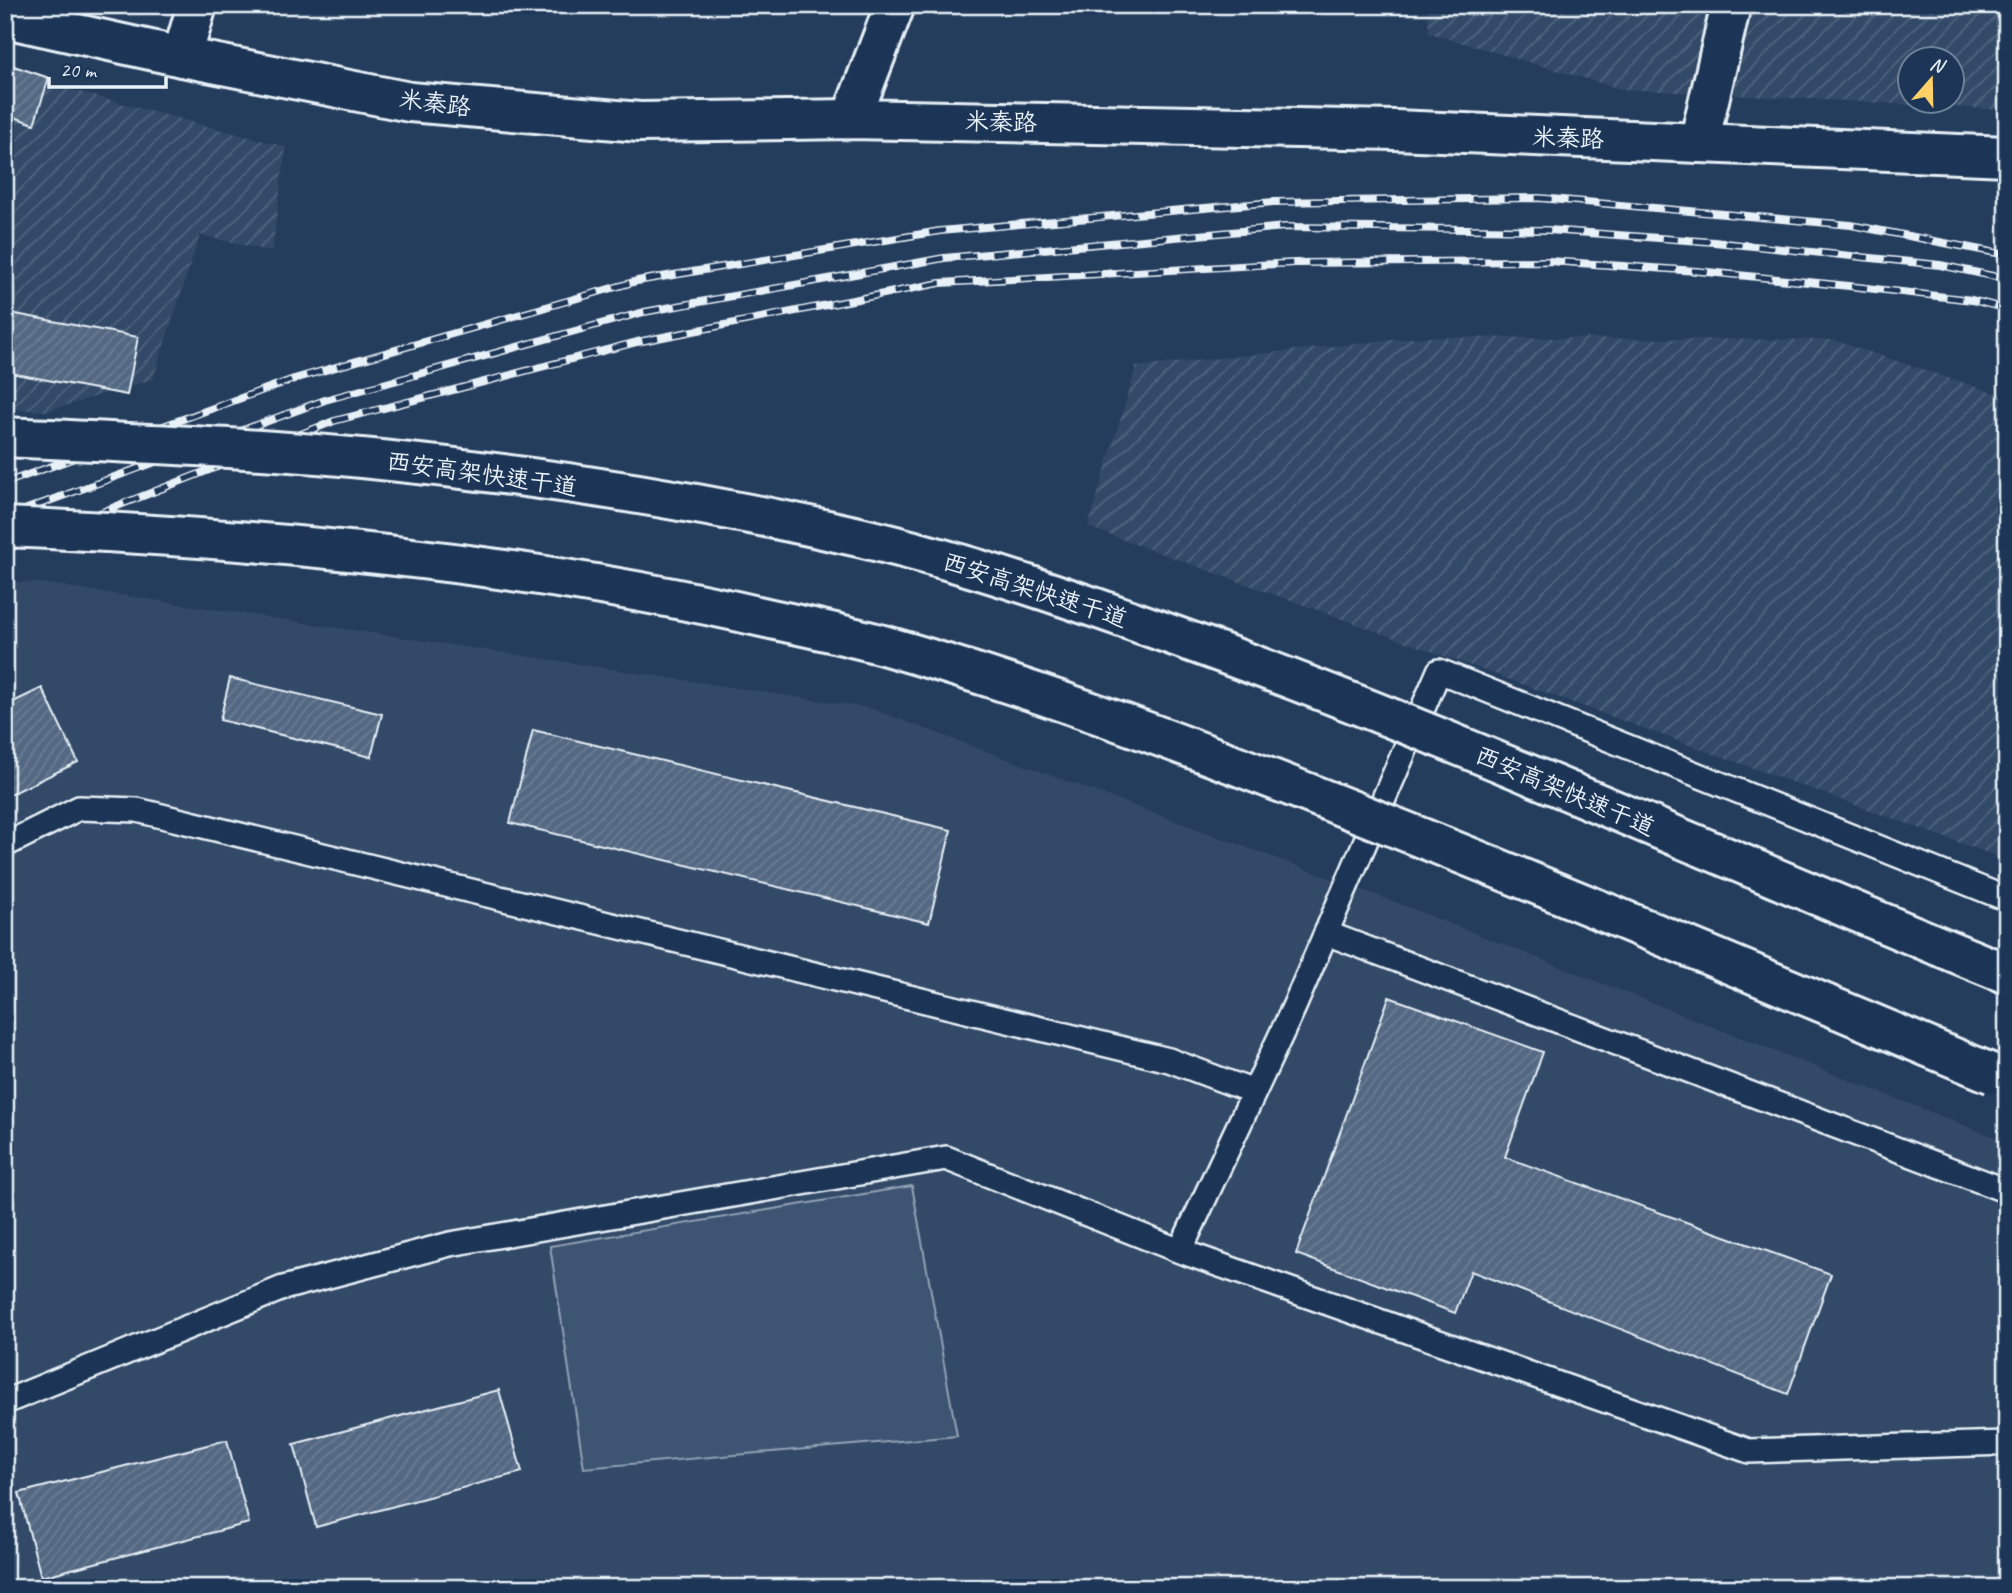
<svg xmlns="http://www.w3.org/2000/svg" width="2012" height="1593" font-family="Caveat,'LXGW WenKai TC',sans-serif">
<defs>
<pattern id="industrial-furrows" width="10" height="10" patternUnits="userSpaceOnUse" patternTransform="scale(1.75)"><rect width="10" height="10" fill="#334a68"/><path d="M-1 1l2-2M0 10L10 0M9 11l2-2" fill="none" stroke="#51657e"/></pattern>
<pattern id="building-hatch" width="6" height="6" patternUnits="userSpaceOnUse" patternTransform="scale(1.75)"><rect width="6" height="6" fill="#536782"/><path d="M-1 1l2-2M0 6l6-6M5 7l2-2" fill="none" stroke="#6c7d94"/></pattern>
</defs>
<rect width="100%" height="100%" fill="#253d5d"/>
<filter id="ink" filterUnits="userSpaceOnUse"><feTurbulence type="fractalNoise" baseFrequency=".0143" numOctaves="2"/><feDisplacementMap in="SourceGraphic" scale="14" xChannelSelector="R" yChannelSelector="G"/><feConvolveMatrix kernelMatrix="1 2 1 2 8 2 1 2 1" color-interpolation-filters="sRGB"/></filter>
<g filter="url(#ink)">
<path fill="#334a68" d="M5,582L41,583L869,708L1400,904L2007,1142V1588H5Z"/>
<path fill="url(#industrial-furrows)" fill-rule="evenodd" d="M1427,5H2007V110L1621,89L1429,33ZM1910,60H1952V102H1910Z
M5,72L286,147L272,252L200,235L153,379L48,411L5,409Z
M1421,337L1833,340L2007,397V860L1088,527L1136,367Z"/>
<path fill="#3e5472" stroke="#93a2b5" stroke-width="2" d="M912,1186L957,1436L584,1468L550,1246Z"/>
<path fill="url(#building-hatch)" stroke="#e8f1f8" stroke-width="2" d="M5,63L49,78L34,124L5,114Z
M5,312L138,337L127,395L5,372Z
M230,678L382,714L371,757L220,720Z
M42,688L78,762L5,797V706Z
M533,730L951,830L929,923L510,823Z
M1389,997L1543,1052L1505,1157L1831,1274L1788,1394L1471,1271L1455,1313L1296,1254Z
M499,1390L522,1472L316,1527L294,1444Z
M227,1440L249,1523L41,1577L19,1493Z"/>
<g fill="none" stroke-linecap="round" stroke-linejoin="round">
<g stroke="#e8f1f8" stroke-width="28">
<path id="lane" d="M5,845L79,808L137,810L1169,1060L1254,1092
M1326,933L2007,1191
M1180,1251L1749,1451L2007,1443
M5,1402L283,1288L450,1244L946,1158L1180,1251L1294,1007L1439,671L2007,899"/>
</g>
<g stroke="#e8f1f8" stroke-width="44">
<path id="street" d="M182,57L197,5
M851,119L895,5
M1699,143L1731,5"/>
</g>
<g stroke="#e8f1f8" stroke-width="44">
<path id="secondary" d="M5,18L182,57L410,102L640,122L851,119L1395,130L2007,156"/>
</g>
<use href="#lane" stroke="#1d3557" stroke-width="23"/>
<use href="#street" stroke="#1d3557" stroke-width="38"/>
<use href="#secondary" stroke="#1d3557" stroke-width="38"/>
<g stroke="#e8f1f8" stroke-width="8">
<path id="rail" d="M5,483L294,379L637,281L940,231L1274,202L1539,198L1851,225L2007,255
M5,517L325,400L644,312L944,258L1285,227L1548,230L1714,242L1940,265L2007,279
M5,550L334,421L637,342L940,283L1295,263L1549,261L1697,271L1849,286L1972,300L2007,309"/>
</g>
<use href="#rail" stroke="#1d3557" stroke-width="5" stroke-dasharray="16" stroke-linecap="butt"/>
<g stroke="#e8f1f8" stroke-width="44" stroke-linecap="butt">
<path id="highway-bridge" d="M5,437C128,443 250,447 372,459C534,475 701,501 859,537C982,566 1101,609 1219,652C1485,750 1744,868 2007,974
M5,527C262,538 520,561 771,619C809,627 846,635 883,645C1041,690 1194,748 1346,808C1563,893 1777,984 1993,1074"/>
</g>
<use href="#highway-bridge" stroke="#1d3557" stroke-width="38"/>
</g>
</g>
<g text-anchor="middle" stroke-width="6" stroke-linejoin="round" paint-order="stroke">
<g font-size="24" fill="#e8f1f8" stroke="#1d3557">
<text transform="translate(435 103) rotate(7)" y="8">米秦路</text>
<text transform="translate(1001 122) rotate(1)" y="8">米秦路</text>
<text transform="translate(1568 138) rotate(2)" y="8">米秦路</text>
<text transform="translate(482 474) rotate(8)" y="8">西安高架快速干道</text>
<text transform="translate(1035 590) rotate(18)" y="8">西安高架快速干道</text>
<text transform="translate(1565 791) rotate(23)" y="8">西安高架快速干道</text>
</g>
</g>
<rect width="2012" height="1593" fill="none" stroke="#1d3557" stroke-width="28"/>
<rect x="14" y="14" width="1984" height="1565" fill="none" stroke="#e8f1f8" stroke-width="2.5" filter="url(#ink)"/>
<g transform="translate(1931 80) rotate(20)"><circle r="33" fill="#1d3557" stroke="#6e8097" stroke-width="2"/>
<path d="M0-5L12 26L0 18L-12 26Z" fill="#ffd166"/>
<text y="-10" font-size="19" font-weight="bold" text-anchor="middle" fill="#e8f1f8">N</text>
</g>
<path d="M49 77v10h117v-10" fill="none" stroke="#e8f1f8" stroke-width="3.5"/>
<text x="60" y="77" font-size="21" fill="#e8f1f8" stroke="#1d3557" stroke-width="5" paint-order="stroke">20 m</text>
</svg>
